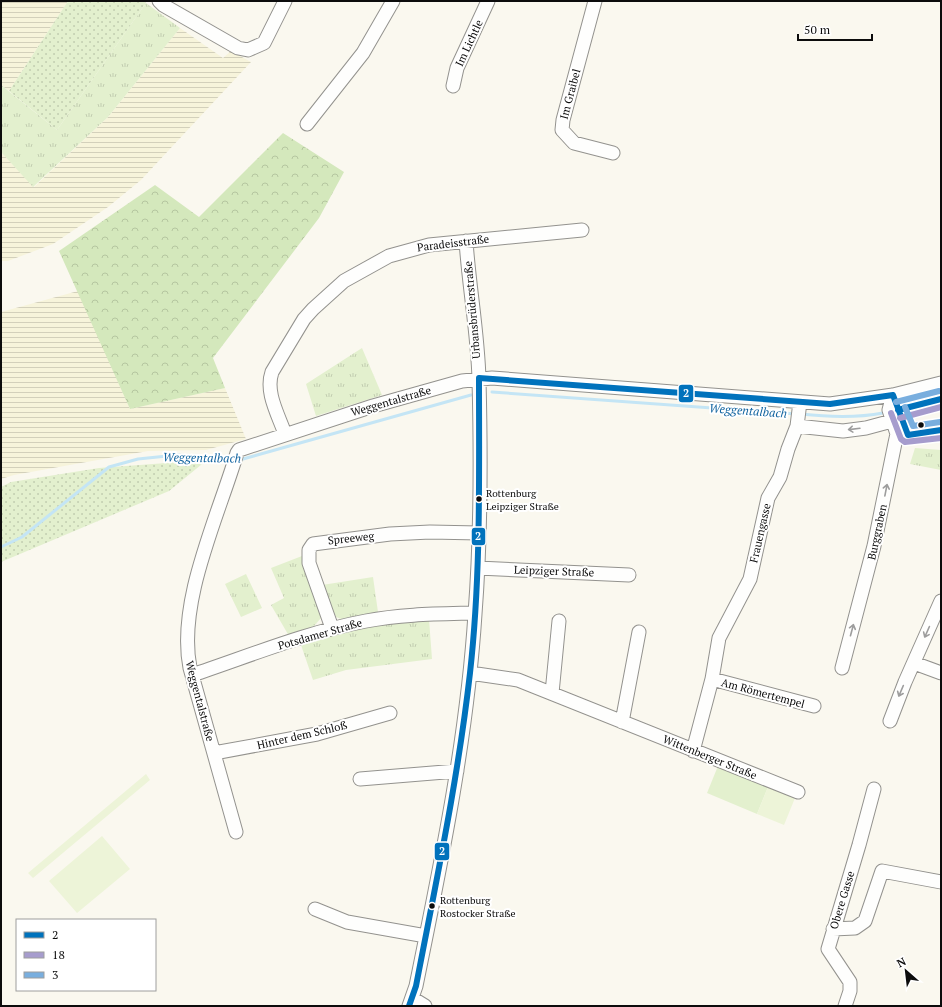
<svg xmlns="http://www.w3.org/2000/svg" width="942" height="1007" font-family="'PT Serif',serif">
<defs>
<pattern id="farmland-rules" width="6" height="5" patternUnits="userSpaceOnUse"><rect width="6" height="5" fill="#f7f4db"/><path d="M0 2.5h6" fill="none" stroke="#d3d0bb"/></pattern>
<pattern id="grass-tufts" width="24" height="20" patternUnits="userSpaceOnUse"><rect width="24" height="20" fill="#e3f0ce"/><path d="M3 7l-1-3M5 7V3M7 7l1-3M15 17l-1-3M17 17v-4M19 17l1-3" fill="none" stroke="#c2cdb0"/></pattern>
<pattern id="forest-crowns" width="20" height="18" patternUnits="userSpaceOnUse"><rect width="20" height="18" fill="#d4e8bc"/><path d="M2 6a3 3 0 1 1 6 0M12 15a3 3 0 1 1 6 0" fill="none" stroke="#b5c6a0"/></pattern>
<pattern id="garden-dots" width="8" height="8" patternUnits="userSpaceOnUse"><rect width="8" height="8" fill="#e3f0ce"/><path d="M2 2h.1M6 6h.1" fill="none" stroke="#c2cdb0" stroke-width="1.8" stroke-linecap="round"/></pattern>
</defs>
<rect width="100%" height="100%" fill="#faf8ef"/>
<path fill="url(#farmland-rules)" d="M1,1H68L9,91L1,85Z
M180,28L223,58L231,51L251,62L141,180L108,207L53,244L8,261H1V152L34,187L108,117Z
M78,291L130,409L225,388L246,439L206,450L148,451L14,475L1,479V312Z"/>
<path fill="url(#grass-tufts)" d="M146,3L180,28L108,117L33,187L1,152V85L57,130Z
M362,348L382,395L316,416L306,384Z
M915,448L941,450V470L910,464Z
M302,556L319,605L321,618L314,626L289,636L271,605L284,598L271,568Z
M246,574L262,608L241,617L225,584Z
M373,577L378,612L341,619L336,617L322,585Z
M429,619L432,659L346,670L313,680L301,645L323,637L388,622Z"/>
<path fill="url(#forest-crowns)" d="M283,133L344,172L319,218L213,358L225,388L130,409L59,251L155,185L199,217Z"/>
<path fill="#e3f0ce" d="M718,766L768,787L757,814L707,793Z"/>
<path fill="url(#garden-dots)" d="M68,1H144L146,3L57,130L9,91Z
M207,460L169,491L1,562V487L11,482L99,468Z"/>
<path fill="#edf4d8" d="M146,774L150,780L33,878L28,873Z
M768,787L795,798L784,825L757,814Z
M102,836L130,869L77,913L49,881Z"/>
<g fill="none" stroke-linecap="round" stroke-linejoin="round">
<path stroke="#c4e5f5" stroke-width="3" d="M492,392L796,414
M801,414C828,417 857,418 883,413
M238,459H243L471,395
M1,547L22,537L109,467L138,459L177,455L233,459"/>
<g stroke="#93928e" stroke-width="15">
<path id="minor" d="M159,1L163,5L238,48L248,50L264,43L285,1
M595,1L563,120L562,130L574,143L613,153
M453,86L457,68L488,1
M307,124L363,53L393,1
M797,426L843,431L866,428L892,421
M285,434C278,414 265,392 272,372L304,319L313,309L344,281L389,256L429,245L582,230
M478,568L629,575
M332,628L309,563V550L313,544L390,534L430,532L479,533
M914,663L941,673
M842,668L874,546L895,443L897,434L889,410L893,395
M470,673L518,680L798,792
M192,675C249,656 307,632 366,621C402,614 439,614 475,613
M712,679L814,706
M552,693L559,621
M890,721L905,682L941,601
M622,722L639,632
M693,751L712,679L719,638L750,579L768,498L780,477L788,449L797,426L800,402
M214,753L317,734L390,713
M360,779L457,771
M236,832L190,668C177,602 218,517 237,453L239,450L373,406L462,381L492,378L830,404L893,395L941,383
M315,909L347,922L426,936
M833,929L855,928L865,921L882,871L941,882
M412,998L425,1006
M409,1006L416,986C441,863 467,739 475,614C481,536 481,457 479,380C478,334 469,287 466,241
M845,1006L850,991V982L828,949L859,845L874,789"/>
</g>
<use href="#minor" stroke="#fefefd" stroke-width="13"/>
<g stroke="#fff" stroke-width="9">
<path id="bus-1" d="M479,378L830,404L893,395
M893,395L908,435L941,430
M898,410L941,399
M409,1006L416,986C436,882 458,779 470,673C481,575 479,477 479,378"/>
</g>
<g stroke="#fff" stroke-width="9">
<path id="bus-2" d="M891,413L901,439L905,442L941,438
M900,418L941,407"/>
</g>
<g stroke="#fff" stroke-width="9">
<path id="bus-3" d="M896,402L939,391
M905,407L913,426L940,422"/>
</g>
<use href="#bus-1" stroke="#0072bc" stroke-width="6"/>
<use href="#bus-2" stroke="#a69ccd" stroke-width="6"/>
<use href="#bus-3" stroke="#79aede" stroke-width="6"/>
</g>
<defs><path id="oneway-shaft" d="M-6 0H5M1.5-3L5.5 0L1.5 3" fill="none" stroke-width="1.6" stroke-linecap="round" stroke-linejoin="round"/></defs>
<g stroke="#9d9d9d">
<use href="#oneway-shaft" transform="translate(854 429) rotate(173)"/>
<use href="#oneway-shaft" transform="translate(886 490) rotate(-79)"/>
<use href="#oneway-shaft" transform="translate(852 630) rotate(-75)"/>
<use href="#oneway-shaft" transform="translate(927 632) rotate(114)"/>
<use href="#oneway-shaft" transform="translate(901 691) rotate(113)"/>
</g>
<g fill="#0c0c0c" stroke="#fff" stroke-width="1.5">
<circle cx="921" cy="425" r="3.5"/>
<circle cx="479" cy="499" r="3.5"/>
<circle cx="432" cy="906" r="3.5"/>
</g>
<g text-anchor="middle" stroke-width="4" stroke-linejoin="round" paint-order="stroke">
<g font-size="10" fill="#0c0c0c" stroke="#fff" text-anchor="start">
<text x="486" y="497">Rottenburg<tspan x="486" dy="13">Leipziger Straße</tspan></text>
<text x="440" y="904">Rottenburg<tspan x="440" dy="13">Rostocker Straße</tspan></text>
</g>
<g font-size="11" fill="#0c0c0c" stroke="#fff">
<text transform="translate(469 43) rotate(-65)" y="4">Im Lichtle</text>
<text transform="translate(570 94) rotate(-75)" y="4">Im Graibel</text>
<text transform="translate(453 243) rotate(-7)" y="4">Paradeisstraße</text>
<text transform="translate(472 310) rotate(-95)" y="4">Urbansbrüderstraße</text>
<text transform="translate(391 401) rotate(-16)" y="4">Weggentalstraße</text>
<text transform="translate(877 532) rotate(-78)" y="4">Burggraben</text>
<text transform="translate(760 533) rotate(-77)" y="4">Frauengasse</text>
<text transform="translate(351 538) rotate(-6)" y="4">Spreeweg</text>
<text transform="translate(554 571) rotate(2)" y="4">Leipziger Straße</text>
<text transform="translate(320 634) rotate(-16)" y="4">Potsdamer Straße</text>
<text transform="translate(763 693) rotate(15)" y="4">Am Römertempel</text>
<text transform="translate(200 701) rotate(75)" y="4">Weggentalstraße</text>
<text transform="translate(302 735) rotate(-13)" y="4">Hinter dem Schloß</text>
<text transform="translate(710 757) rotate(22)" y="4">Wittenberger Straße</text>
<text transform="translate(842 900) rotate(-73)" y="4">Obere Gasse</text>
</g>
<g font-size="12" font-style="italic" fill="#1264a0" stroke="#fff">
<text transform="translate(748 411) rotate(4)" y="4">Weggentalbach</text>
<text transform="translate(202 458) rotate(1)" y="4">Weggentalbach</text>
</g>
</g>
<g stroke="#fff" stroke-width="1.5">
<rect x="678" y="384" width="16" height="19" rx="4" fill="#0072bc"/>
<rect x="471" y="527" width="15" height="19" rx="4" fill="#0072bc"/>
<rect x="434" y="842" width="16" height="19" rx="4" fill="#0072bc"/>
</g>
<g font-size="11" text-anchor="middle" font-weight="bold" fill="#fff">
<text x="686" y="397">2</text>
<text x="478" y="540">2</text>
<text x="442" y="855">2</text>
</g>
<rect width="942" height="1007" fill="none" stroke="#0c0c0c" stroke-width="4"/>
<rect x="16" y="919" width="140" height="72" fill="#ffffff" stroke="#9e9e9e"/>
<rect x="24" y="932" width="20" height="6" fill="#0072bc" stroke="#9e9e9e"/>
<text x="52" y="939" font-size="12" fill="#0c0c0c">2</text>
<rect x="24" y="952" width="20" height="6" fill="#a69ccd" stroke="#9e9e9e"/>
<text x="52" y="959" font-size="12" fill="#0c0c0c">18</text>
<rect x="24" y="972" width="20" height="6" fill="#79aede" stroke="#9e9e9e"/>
<text x="52" y="979" font-size="12" fill="#0c0c0c">3</text>
<g transform="translate(906 971) rotate(332)" stroke="#ffffff" stroke-width="3" paint-order="stroke">
<path d="M0-3L7 15L0 10L-7 15Z" fill="#0c0c0c"/>
<text y="-6" font-size="11" font-weight="bold" text-anchor="middle" fill="#0c0c0c">N</text>
</g>
<path d="M798 34v6h74v-6" fill="none" stroke="#0c0c0c" stroke-width="2"/>
<text x="804" y="34" font-size="12" fill="#0c0c0c" stroke="#ffffff" stroke-width="3" paint-order="stroke">50 m</text>
</svg>
